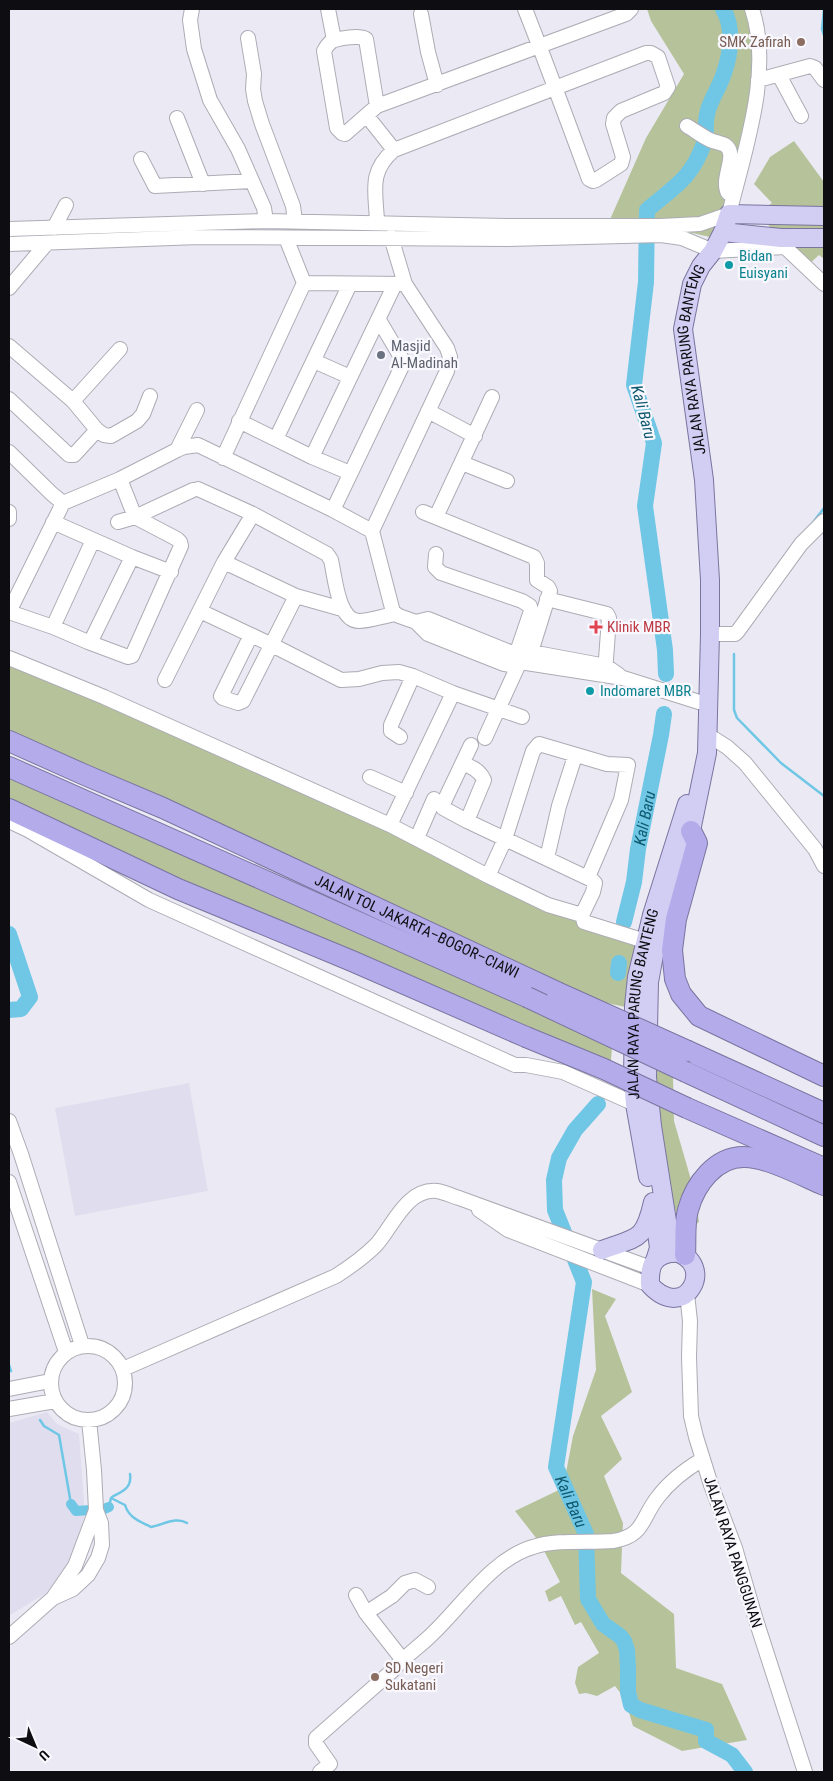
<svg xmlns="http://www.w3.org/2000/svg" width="833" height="1781" font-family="'Roboto Condensed',sans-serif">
<rect width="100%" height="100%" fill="#ebeaf4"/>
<path fill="#e0deee" d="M189,1083L208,1191L75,1216L55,1108Z
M47,1412L57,1424L79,1434L85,1514L69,1564L46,1593L9,1616V1423Z"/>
<path fill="#b6c39a" d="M647,9H751L758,81L719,239L661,226L608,224L646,138L684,74L651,21Z
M794,141L824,182V259L819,255L807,266L757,213L772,203L754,184L770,157Z
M9,657L635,938L648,1012L557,992L9,741Z
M9,768L613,1036L610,1072L9,809Z
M648,1064L673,1074L674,1121L694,1190L699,1222L682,1233L647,1115Z
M592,1289L616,1299L605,1316L632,1392L601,1416L622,1459L604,1476L623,1523L621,1573L674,1614L676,1668L722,1684L747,1740L682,1751L633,1726L625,1699L615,1686L597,1696L586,1693L579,1694L575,1683L578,1667L599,1653L581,1622L575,1625L561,1596L549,1602L545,1591L560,1582L540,1543L515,1511L563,1488L573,1436L596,1370Z"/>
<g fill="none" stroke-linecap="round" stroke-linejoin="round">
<path stroke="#6fc7e5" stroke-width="2.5" d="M824,9L822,29L824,35
M811,525L824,508
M734,654V710L737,718L781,763L824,796
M9,1365L11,1371
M40,1420L44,1426L59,1435L71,1504
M112,1497C123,1491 132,1488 130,1474
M109,1507L111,1498L125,1505C129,1518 139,1521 151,1527C163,1525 176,1516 187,1523"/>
<path stroke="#6fc7e5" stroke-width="10" d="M71,1504L76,1511L104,1509L109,1507"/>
<g stroke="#6fc7e5" stroke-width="16">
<path d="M706,131C704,105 717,95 724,73C731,53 734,27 723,9"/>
<path d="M666,674L665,650L645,506L654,443L634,385L646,282L647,210C674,187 692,178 704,143"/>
<path id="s1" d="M624,922L634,882L638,849L661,735L664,714"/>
<path d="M9,934L30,997L21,1009L9,1010"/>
<path d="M618,973L619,963"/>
<path id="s2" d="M598,1104L575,1130L559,1158L554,1180L555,1210L584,1282L556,1467L586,1534L588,1599L603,1624L620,1636L624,1641L627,1650L628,1668V1692L631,1705L640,1710L706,1730V1741L732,1755L745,1772"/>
</g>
<g stroke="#acacb5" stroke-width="16">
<path id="minor" d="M192,9L190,20L194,49L210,100L238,149L264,208L266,221
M328,9L334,40
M421,14L428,52L437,85
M248,38L254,74L253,89L255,101L262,124L293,206L295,221
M779,75L801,116
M758,80L810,66L815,68L824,80
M377,106L366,39C359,35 340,38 332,41C328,44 326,47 324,51L337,128L342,133L345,134L377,106L626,14L631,9
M367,116L394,150
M177,118L203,184
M687,126C694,130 702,136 710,140C715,142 721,143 725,145C739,154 720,178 728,193H734
M141,159L155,186L252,181
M377,222C376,192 368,172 394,150L646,53H651L658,57L668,87L664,93L621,111L614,118L613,124L623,157L621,164L596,180L593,181L589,179C568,122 547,65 525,9
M54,228L66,205
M9,229L266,221L507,226H661L700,224L729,214C744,152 773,71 752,9
M286,238L304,283
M782,240L785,247L824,284
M9,244L199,237L507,239L661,235L682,238L713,251L785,247
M9,288L47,243
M9,346L73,401L97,430L104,435L111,436L137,421L143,414L150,396
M314,361L350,377
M9,399L69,455H74L97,430
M73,401L120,349
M428,411L475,436
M239,421L312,457L350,473
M276,439L350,284
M177,450L197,410
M9,452L52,494L63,503
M312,457L395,284
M223,458L304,283L405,284
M462,463L507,481
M198,489L253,514L327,554L331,560C335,577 338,621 359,621C371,621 383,616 395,614
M333,510L403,364L402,359L379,320
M9,512V519
M423,512L534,557L537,563V580L548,587L550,591L531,652
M436,517L492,397
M53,522L132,557L171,572
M118,522L135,517L193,490
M372,531L447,371L450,357L447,348L405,284L391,237
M436,554L435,567L441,573L522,601L530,606L531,611L517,652
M224,562L296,596L342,609
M547,599L607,614L609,618L605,673
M200,611L270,644L341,680L359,679L382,673L399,672L413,676L453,693L522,717
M9,612L63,503L120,479L177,450L184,447L198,445L333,510L372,531L393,612L399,616L416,622L428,634L504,664L509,665L520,662L623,678L699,702L709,703
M9,612L53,627L88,642L91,641L132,557
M416,622L428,619L510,652H531L606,666L619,675
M53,627L93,540
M710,634H735L738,631L801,544L824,521
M251,635L221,696L223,698L238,703L243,701L296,596
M88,642L128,657L132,656L181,546L180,542L177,539L135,517L120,479
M9,658L104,697L390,825L488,876L548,905L582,915L584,922L645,941
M165,680L224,562L253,514
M708,735L727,747L745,763L815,849L824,866
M400,737L391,731V725L413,676
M485,738L522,657
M462,764L471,745
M370,777L406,793
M9,821L28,830L149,900L515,1065H526L563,1072L635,1104
M467,821L484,780C480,771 471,766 462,764L442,806L443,808L467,821L592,880L595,883L593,892L582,915
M390,825L453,693
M417,838L434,799
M547,858L559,806L575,756
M488,876L505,839L533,751L539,744L607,764L628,765L621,800L588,877
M9,1121L21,1154L82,1345
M9,1182L66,1352
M479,1210L508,1230L650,1285
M687,1294L690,1321L689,1357L691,1416L696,1437L711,1485L735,1548L755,1617L805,1772
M51 1383a37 37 0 1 1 74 0a37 37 0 1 1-74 0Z
M123,1369L336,1276C350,1267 364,1257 376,1245C392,1228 406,1188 437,1191C444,1192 452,1196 459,1198L651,1268
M9,1389L50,1381
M9,1409L55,1401
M356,1595L366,1613L402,1659
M53,1598L73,1589L88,1575L98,1558L102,1545L101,1523L96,1510L94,1470L89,1420
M366,1613L392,1596L405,1583L415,1580L428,1587
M9,1637L53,1598L75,1566L96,1510
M320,1772L330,1764L316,1744V1738L392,1671C403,1658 416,1649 428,1638C461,1608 491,1559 533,1547C558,1539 588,1543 613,1541C645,1536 641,1518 658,1497C670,1481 686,1469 703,1459"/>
</g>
<g stroke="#7a749f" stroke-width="20">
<g id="major">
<path d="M723,232L781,238H824"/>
<path id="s3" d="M648,1177L635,1104L633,1080L634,1006L637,977L652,915L687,804"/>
<path d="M602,1250C637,1237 644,1242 653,1202"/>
<path d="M675,1252C717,1263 686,1324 650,1285C649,1264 654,1255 675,1252Z"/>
<path id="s4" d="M672,1253L652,1126L647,1077L649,982L656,944L691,831L707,753L710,634V580L704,480L683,329L692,284L701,266L713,251L723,232L729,214L824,216"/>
<path d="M655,1261L659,1248L656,1225"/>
</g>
</g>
<g stroke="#7a749f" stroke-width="22">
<g id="highway">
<path id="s5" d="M9,741L85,775L163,808L557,992"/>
<path d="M9,767L527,997"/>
<path d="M9,809L178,889L352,961L526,1037"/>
<path d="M691,831L697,843L676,919L672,950L675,979L681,994L699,1016L824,1076"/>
<path d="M688,1051L824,1113"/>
<path d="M686,1072L824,1136"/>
<path d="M687,1108L824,1168"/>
<path d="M685,1255C686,1241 684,1224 688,1210C695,1184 716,1156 745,1157C767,1157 803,1176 824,1185"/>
</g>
</g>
<use href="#minor" stroke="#fff" stroke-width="14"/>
<use href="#major" stroke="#d2cdf3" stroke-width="18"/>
<use href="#highway" stroke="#b4abeb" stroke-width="20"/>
<g stroke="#7a749f" stroke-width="22" stroke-linecap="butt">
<path id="highway-bridge" d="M557,992L688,1051
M527,997L686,1072
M526,1037L604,1069L687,1108"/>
</g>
<use href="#highway-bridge" stroke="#b4abeb" stroke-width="20"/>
</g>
<g fill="#8d6e63" stroke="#f9f8fe" stroke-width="2">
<circle cx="801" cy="42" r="5"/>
<circle cx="375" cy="1677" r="5"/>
</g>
<g fill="#0f9aa8" stroke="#f9f8fe" stroke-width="2">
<circle cx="729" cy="265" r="5"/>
<circle cx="590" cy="691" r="5"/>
</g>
<circle fill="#6b7280" stroke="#f9f8fe" stroke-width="2" cx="381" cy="355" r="5"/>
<path fill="#e0444e" stroke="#f9f8fe" stroke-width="2" d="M593.5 619.5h5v5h5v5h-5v5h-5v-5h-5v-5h5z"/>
<g text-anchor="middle" stroke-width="4.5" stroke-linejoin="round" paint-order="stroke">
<g font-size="15" fill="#785e54" stroke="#f9f8fe" text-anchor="end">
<text x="791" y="47">SMK Zafirah</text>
<text x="385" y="1673" text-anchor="start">SD Negeri<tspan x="385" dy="17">Sukatani</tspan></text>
</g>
<g font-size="15" fill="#0d838f" stroke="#f9f8fe" text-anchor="start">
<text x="739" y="261">Bidan<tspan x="739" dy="17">Euisyani</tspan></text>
<text x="600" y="696">Indomaret MBR</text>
</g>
<g font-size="15" fill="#5b616d" stroke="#f9f8fe" text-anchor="start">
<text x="391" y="351">Masjid<tspan x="391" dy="17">Al-Madinah</tspan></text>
</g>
<g font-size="15" fill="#0e0d11" stroke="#f9f8fe">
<text dy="5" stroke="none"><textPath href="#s4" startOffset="905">JALAN RAYA PARUNG BANTENG</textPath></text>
<text dy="5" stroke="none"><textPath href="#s5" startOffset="448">JALAN TOL JAKARTA–BOGOR–CIAWI</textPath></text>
<text dy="5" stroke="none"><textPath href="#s3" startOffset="175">JALAN RAYA PARUNG BANTENG</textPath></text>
<text transform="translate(733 1552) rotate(72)" y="5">JALAN RAYA PANGGUNAN</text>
</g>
<g font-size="15" fill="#be3a42" stroke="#f9f8fe" text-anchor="start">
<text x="607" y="632">Klinik MBR</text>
</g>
<g font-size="16" font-style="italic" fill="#0f596e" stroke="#f9f8fe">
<text transform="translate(644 412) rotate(75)" y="6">Kali Baru</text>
<text dy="6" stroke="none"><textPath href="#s1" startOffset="106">Kali Baru</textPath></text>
<text dy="6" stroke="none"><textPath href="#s2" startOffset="422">Kali Baru</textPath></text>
</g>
</g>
<rect width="833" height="1781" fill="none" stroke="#0e0d11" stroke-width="20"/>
<g transform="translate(35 1746) rotate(136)" stroke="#f9f8fe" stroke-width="4" paint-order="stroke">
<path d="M0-4L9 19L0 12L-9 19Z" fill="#0e0d11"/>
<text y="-8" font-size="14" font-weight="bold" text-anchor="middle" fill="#0e0d11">U</text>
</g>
</svg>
